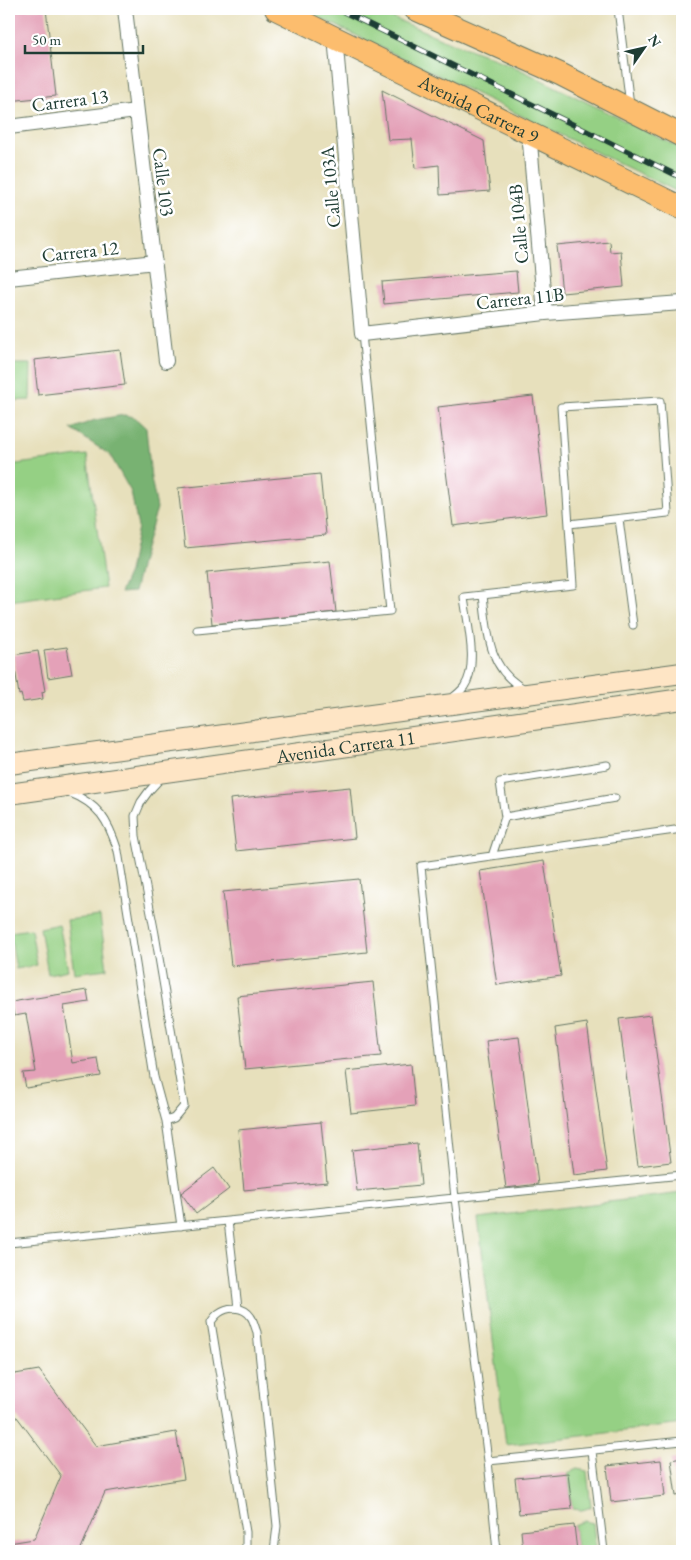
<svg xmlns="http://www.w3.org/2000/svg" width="691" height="1560" font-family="'EB Garamond',serif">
<rect width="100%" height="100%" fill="#fff"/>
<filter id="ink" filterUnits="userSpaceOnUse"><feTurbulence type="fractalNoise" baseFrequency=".02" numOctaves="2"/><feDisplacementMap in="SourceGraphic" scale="10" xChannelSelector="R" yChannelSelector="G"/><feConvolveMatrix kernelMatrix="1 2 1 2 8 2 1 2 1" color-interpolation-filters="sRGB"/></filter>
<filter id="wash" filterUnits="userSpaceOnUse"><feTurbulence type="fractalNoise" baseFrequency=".0096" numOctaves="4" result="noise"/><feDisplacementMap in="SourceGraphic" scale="20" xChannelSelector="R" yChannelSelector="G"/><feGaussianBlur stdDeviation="1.12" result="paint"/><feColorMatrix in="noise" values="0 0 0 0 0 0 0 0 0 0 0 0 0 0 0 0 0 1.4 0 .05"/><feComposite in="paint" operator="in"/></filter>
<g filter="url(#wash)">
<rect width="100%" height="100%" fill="#e7e0bc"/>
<path fill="#95d084" stroke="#5a865c" d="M302,9H372L445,40L511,65L682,149V194Z
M9,364H31L30,400L9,401Z
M87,455L105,588L9,601V465Z
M100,916L107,969L74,973L67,920Z
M59,924L68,970L48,974L40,928Z
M31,929L37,965L16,969L10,932Z
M682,1193V1424L506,1445L478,1218Z
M577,1469L587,1471L591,1507L582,1510L572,1509L568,1473Z
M584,1521L593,1523L596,1551H577L574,1525Z"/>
<path fill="#78b272" stroke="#4c7853" d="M124,415L134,417L146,428L151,478L157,508L142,559L134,592L120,593L129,572L138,527L131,492L110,455L71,429L95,420Z"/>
<g id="blocks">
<path fill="#e4a1b8" d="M9,9H46L56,96L9,101Z
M382,90L484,141L490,191L440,195L439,165L415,168L412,139L388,140Z
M609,241L610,252L621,251L624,287L562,293L557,246Z
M516,271L518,292L384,304L382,282Z
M120,350L125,385L38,395L34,360Z
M533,396L547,514L453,526L438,407Z
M320,474L326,535L185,548L178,488Z
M330,561L336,612L212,624L207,573Z
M67,647L72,674L48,678L44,650Z
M38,651L45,691L42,692L43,699L23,702L21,694L19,695L13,655Z
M350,787L355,838L236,851L230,799Z
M544,861L561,976L497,985L480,871Z
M359,879L367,952L231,966L223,892Z
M373,982L381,1056L245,1069L237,996Z
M87,990L89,1002L64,1006L73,1063L98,1059L101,1076L26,1088L23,1073L36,1072L26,1014L14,1016L11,1002Z
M651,1015L671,1162L638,1166L619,1019Z
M587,1023L607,1171L574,1175L555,1028Z
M519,1037L538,1184L506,1188L486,1041Z
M411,1064L415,1106L351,1113L346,1071Z
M321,1122L327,1182L244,1190L238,1130Z
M417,1143L421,1185L357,1191L352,1150Z
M214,1168L229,1189L196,1214L181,1193Z
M39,1370L96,1446L176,1432L184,1479L105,1492L80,1551H9V1543L34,1539L61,1476L17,1417L9,1419V1375Z
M682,1458V1495L676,1496L671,1460Z
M661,1460L665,1496L611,1502L607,1466Z
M568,1473L572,1509L519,1514L515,1478Z
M574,1525L577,1551H523L521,1531Z"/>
</g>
</g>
<g filter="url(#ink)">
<use href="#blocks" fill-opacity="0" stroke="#657664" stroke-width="1"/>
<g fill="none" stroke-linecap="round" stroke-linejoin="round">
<g stroke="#657664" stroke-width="9">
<path id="lane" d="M618,9L630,105
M619,519L633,625
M483,595C487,630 488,671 525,689
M197,630L390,611L362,334
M452,698C456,695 461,691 464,687C479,665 467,623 464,597L573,585L561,407L660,401L668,513L569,524
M160,779L149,791L141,802L135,816L136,836L155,934L184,1106L174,1118L166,1121
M68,792C99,804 108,820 118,851L154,1077L166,1121L181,1226
M505,817L500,782L607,765
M492,856L505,817L615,798
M228,1221L238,1308
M9,1243L682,1175
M592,1451L604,1551
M488,1461L682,1441
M246,1551V1532L211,1322C213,1319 216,1315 219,1313C228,1306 244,1306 251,1317C254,1321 255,1328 257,1332L277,1526L274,1551
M497,1551L488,1461L455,1198L421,866L682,829"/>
</g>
<g stroke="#657664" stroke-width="16">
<path id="street" d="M125,9L166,361
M335,37L362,334L545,313L682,303
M9,127L136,111
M529,132L545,313
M9,278L155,262"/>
</g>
<g stroke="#657664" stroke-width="22">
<g id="secondary">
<path d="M9,764L682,673"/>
<path id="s1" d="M9,794L682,699"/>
</g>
</g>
<g stroke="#657664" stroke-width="24">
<g id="primary">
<path id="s2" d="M276,9L682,208"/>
<path d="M415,9L560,74L682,136"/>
</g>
</g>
<use href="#lane" stroke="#fff" stroke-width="7"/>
<use href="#street" stroke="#fff" stroke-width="14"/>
<use href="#secondary" stroke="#fee5c5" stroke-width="20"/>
<use href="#primary" stroke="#fcbd6e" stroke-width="22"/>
<g stroke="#1f3d34" stroke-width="5.5">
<path id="rail" d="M338,9L682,178"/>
</g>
<use href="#rail" stroke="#fff" stroke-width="4" stroke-dasharray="11" stroke-linecap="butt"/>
</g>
</g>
<g text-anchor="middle" stroke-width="5" stroke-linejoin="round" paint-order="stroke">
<g font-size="19" fill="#1f3d34" stroke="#fff">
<text transform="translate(70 100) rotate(-7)" y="7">Carrera 13</text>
<text dy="7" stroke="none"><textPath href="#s2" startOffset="226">Avenida Carrera 9</textPath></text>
<text transform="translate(164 182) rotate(83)" y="7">Calle 103</text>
<text transform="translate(330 187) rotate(-95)" y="7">Calle 103A</text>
<text transform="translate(518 224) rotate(-95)" y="7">Calle 104B</text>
<text transform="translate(80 251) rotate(-6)" y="7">Carrera 12</text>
<text transform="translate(520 298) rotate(-6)" y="7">Carrera 11B</text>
<text dy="7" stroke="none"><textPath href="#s1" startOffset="340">Avenida Carrera 11</textPath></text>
</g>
</g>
<rect width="691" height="1560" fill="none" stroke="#fff" stroke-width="30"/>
<g transform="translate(644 48) rotate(56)" stroke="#ffffff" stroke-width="4" paint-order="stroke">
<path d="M0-4L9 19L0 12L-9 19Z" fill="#1f3d34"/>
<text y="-8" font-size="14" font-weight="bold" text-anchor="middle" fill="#1f3d34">N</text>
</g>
<path d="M25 45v8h118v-8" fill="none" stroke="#1f3d34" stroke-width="2.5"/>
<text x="32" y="45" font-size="15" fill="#1f3d34" stroke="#ffffff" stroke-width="4" paint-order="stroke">50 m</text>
</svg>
